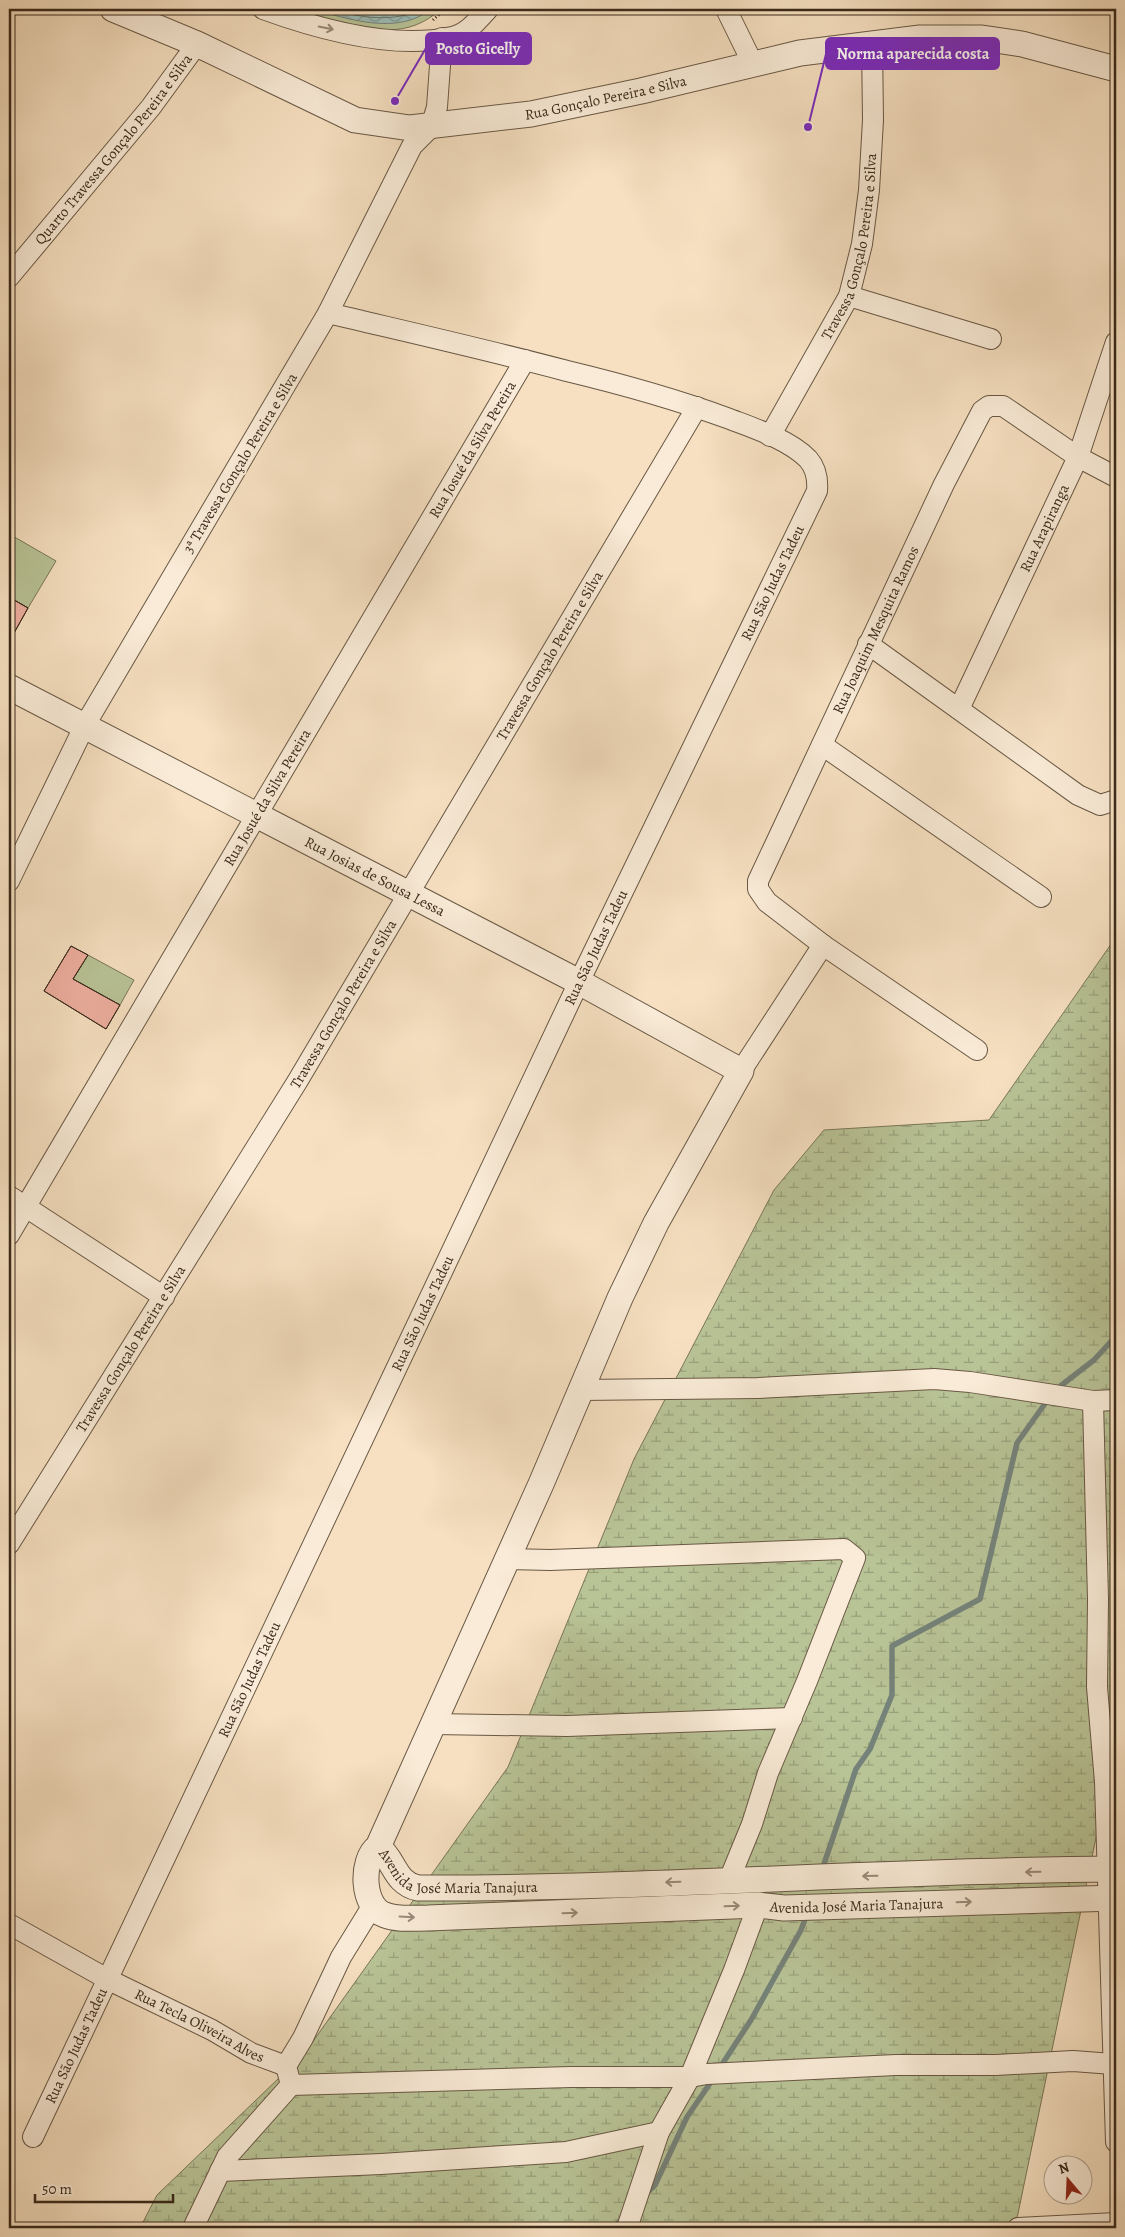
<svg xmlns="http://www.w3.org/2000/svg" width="1125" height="2237" font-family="Alegreya,serif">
<defs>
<pattern id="wetland-marsh" width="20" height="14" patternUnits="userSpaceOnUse" patternTransform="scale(1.25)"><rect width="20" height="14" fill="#b8c396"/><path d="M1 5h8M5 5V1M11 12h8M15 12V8" fill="none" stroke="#979f7a"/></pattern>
<pattern id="water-waves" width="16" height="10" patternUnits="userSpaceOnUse" patternTransform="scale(1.25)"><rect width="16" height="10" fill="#9dbcb7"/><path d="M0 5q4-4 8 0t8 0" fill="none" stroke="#819994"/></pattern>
</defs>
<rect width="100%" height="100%" fill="#f6e0c1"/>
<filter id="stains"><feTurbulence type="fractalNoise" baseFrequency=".004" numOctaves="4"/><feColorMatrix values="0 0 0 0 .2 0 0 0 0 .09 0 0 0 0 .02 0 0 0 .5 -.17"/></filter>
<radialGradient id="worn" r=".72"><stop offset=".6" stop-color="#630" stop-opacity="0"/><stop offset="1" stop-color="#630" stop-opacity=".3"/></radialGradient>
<path fill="url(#wetland-marsh)" stroke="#797658" d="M1116,937V1823L1098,1828L1015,2228H140L157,2195L304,2054L508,1767L634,1459L774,1190L824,1130L989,1120Z"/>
<path fill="#b8c396" stroke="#797658" d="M275,9H441C408,39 375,30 336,22C315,17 295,13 275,9Z
M11,535L56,561L28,608L9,597V540Z
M88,955L134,980L120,1005L73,979Z"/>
<path fill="url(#water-waves)" stroke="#758279" d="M312,9H431C398,36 348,19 312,9Z"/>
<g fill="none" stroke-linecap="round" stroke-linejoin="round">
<path stroke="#6c7369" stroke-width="1" d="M330,9C361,18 393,23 423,9"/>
<path stroke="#758279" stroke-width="5.5" d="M1054,1391L1094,1360L1116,1336
M822,1870L856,1769L870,1749L892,1695V1646L980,1599L1017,1443L1049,1398
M719,2069L751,2020L801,1930L807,1914
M645,2195L655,2185L687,2117L713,2079
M613,2228L623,2218"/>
</g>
<path fill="#eeafa0" stroke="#3a2a1b" d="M9,597L28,608L9,642Z
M9,597L28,608L9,642Z
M71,946L88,955L73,979L120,1005L106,1029L44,991Z
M71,946L88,955L73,979L120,1005L106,1029L44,991Z"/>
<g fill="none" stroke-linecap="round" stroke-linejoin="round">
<g stroke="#695844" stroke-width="22">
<g id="minor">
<path d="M263,9C318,29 394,50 452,37C467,34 478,20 488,9"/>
<path d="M726,9L753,64"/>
<path id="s1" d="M9,277L151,107L197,44"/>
<path d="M849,296L991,339"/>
<path id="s2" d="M770,436L849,296L862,244L869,190L873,120L872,42"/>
<path d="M868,644L1078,795L1100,805L1116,800"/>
<path id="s3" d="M959,709L1078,457L1116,342"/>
<path d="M822,745L1041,897"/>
<path d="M9,881L85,725L328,313L412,146L431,127L437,107L442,38"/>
<path id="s4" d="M977,1050L823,945L767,902L758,889V881L944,484L982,411L989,406H1003L1078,457L1116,477"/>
<path d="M741,1071L823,945"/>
<path d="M9,1196L164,1297"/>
<path id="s5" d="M9,1235L525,360"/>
<path d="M581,1390L758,1388L934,1379L970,1382L1093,1401L1116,1400"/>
<path d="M1093,1401L1098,1599L1097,1687L1105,1782L1116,2142"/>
<path id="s6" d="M9,1544L297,1082L697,407"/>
<path d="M507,1559L550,1560L844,1549L855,1558L807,1681L768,1773L752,1824L729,1880"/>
<path d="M434,1724L567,1726L792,1718"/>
<path id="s7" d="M9,1924L109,1980L212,2030L251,2053L286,2066"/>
<path d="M291,2085L571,2077H690L707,2074L896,2065H996L1073,2061L1113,2064"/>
<path id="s8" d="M33,2137L579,982L817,491C818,479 816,468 808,459C788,439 753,428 727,418C675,399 621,384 567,371C488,350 408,332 328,313"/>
<path d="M220,2171L381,2164L566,2152L659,2132"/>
<path d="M193,2228L227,2157L291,2085L286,2066L303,2038L341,1957L373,1905"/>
<path d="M627,2228L659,2132L690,2077L734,1970L758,1905"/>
<path d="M1018,2228L1116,2223"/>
</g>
</g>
<g stroke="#695844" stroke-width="27">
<g id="tertiary">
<path id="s9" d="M113,9L197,44L355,120L410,128L531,114L641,91L800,53L920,38H982L1022,44L1116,69"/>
<path id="s10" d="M9,687L579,982L741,1071L656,1223L620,1298L541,1484L378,1847C360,1860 362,1908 385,1915C397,1920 415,1918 428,1918L758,1905L784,1908L1116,1898"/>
<path id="s11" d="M378,1847C395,1860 394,1883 418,1888C651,1889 883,1870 1116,1869"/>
</g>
</g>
<path stroke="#3a2a1b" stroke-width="3" stroke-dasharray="1 2.5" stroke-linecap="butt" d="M433,20L445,9"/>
<use href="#minor" stroke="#f9ebd7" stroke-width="20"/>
<use href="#tertiary" stroke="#f9ebd7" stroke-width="25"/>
</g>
<defs><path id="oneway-shaft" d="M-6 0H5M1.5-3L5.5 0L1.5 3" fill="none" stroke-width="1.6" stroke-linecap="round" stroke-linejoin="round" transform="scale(1.25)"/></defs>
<g stroke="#9a8a79">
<use href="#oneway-shaft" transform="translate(326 28) rotate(12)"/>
<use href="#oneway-shaft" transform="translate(1033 1872) rotate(179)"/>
<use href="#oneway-shaft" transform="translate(870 1876) rotate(179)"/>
<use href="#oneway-shaft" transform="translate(673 1882) rotate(178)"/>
<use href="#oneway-shaft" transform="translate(964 1902) rotate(-2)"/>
<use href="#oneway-shaft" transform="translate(732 1906) rotate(-2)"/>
<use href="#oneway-shaft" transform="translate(570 1913) rotate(-2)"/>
<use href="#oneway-shaft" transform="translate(407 1917) rotate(3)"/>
</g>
<g text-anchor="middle" stroke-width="4" stroke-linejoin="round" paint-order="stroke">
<g font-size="15" fill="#3a2a1b" stroke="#f9ebd7">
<text dy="5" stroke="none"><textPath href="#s9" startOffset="520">Rua Gonçalo Pereira e Silva</textPath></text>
<text dy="5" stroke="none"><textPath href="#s1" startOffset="165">Quarto Travessa Gonçalo Pereira e Silva</textPath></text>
<text dy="5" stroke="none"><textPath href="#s2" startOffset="209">Travessa Gonçalo Pereira e Silva</textPath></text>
<text dy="5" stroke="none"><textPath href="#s5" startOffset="912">Rua Josué da Silva Pereira</textPath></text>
<text transform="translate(240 463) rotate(-59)" y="5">3ª Travessa Gonçalo Pereira e Silva</text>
<text dy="5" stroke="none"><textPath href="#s3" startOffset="200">Rua Arapiranga</textPath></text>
<text dy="5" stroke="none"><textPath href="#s8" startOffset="1721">Rua São Judas Tadeu</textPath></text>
<text dy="5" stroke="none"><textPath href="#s4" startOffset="558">Rua Joaquim Mesquita Ramos</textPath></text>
<text dy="5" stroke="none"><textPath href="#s6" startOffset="1040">Travessa Gonçalo Pereira e Silva</textPath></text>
<text dy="5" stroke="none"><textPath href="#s5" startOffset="508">Rua Josué da Silva Pereira</textPath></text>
<text dy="5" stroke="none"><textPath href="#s10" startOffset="412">Rua Josias de Sousa Lessa</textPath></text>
<text dy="5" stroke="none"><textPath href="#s8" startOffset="1316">Rua São Judas Tadeu</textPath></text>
<text dy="5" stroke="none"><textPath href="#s6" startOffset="635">Travessa Gonçalo Pereira e Silva</textPath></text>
<text dy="5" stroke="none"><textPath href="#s8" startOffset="911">Rua São Judas Tadeu</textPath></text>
<text dy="5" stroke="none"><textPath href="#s6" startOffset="230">Travessa Gonçalo Pereira e Silva</textPath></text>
<text dy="5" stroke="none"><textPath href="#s8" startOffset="506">Rua São Judas Tadeu</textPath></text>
<text dy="5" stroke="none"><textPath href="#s11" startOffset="92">Avenida José Maria Tanajura</textPath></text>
<text dy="5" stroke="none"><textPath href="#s10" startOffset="2235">Avenida José Maria Tanajura</textPath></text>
<text dy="5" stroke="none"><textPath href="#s7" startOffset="216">Rua Tecla Oliveira Alves</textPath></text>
<text dy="5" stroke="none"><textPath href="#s8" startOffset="101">Rua São Judas Tadeu</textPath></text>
</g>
</g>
<path fill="none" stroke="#7b2cbf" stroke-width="2" d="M395 101L426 48M808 127L826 54"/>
<g fill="#7b2cbf" stroke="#f9ebd7" stroke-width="2">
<circle cx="395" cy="101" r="5"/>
<circle cx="808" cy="127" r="5"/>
</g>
<g fill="#7b2cbf" stroke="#7b2cbf" stroke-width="2">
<rect x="426" y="33" width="105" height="31" rx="5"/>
<rect x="826" y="38" width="173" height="31" rx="5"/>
</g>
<g font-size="16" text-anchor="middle" font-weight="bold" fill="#fff">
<text x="478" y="54">Posto Gicelly</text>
<text x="913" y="59">Norma aparecida costa</text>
</g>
<rect width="1125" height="2237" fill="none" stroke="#f6e0c1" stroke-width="30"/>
<rect x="10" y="10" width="1105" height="2217" fill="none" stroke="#3a2a1b" stroke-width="2.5"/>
<rect x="15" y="15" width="1095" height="2207" fill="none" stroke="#3a2a1b"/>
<g transform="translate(1068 2180) rotate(341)"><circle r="24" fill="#f9ebd7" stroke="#ad9e8c"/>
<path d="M0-4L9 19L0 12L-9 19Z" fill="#8f2418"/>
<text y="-8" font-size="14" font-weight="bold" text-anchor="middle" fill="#3a2a1b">N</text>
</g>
<path d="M35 2194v8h138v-8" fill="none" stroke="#3a2a1b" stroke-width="2.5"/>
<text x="42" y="2194" font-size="15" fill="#3a2a1b" stroke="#f9ebd7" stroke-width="4" paint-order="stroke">50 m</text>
<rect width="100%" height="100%" filter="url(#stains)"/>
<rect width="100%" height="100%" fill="url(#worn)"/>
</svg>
